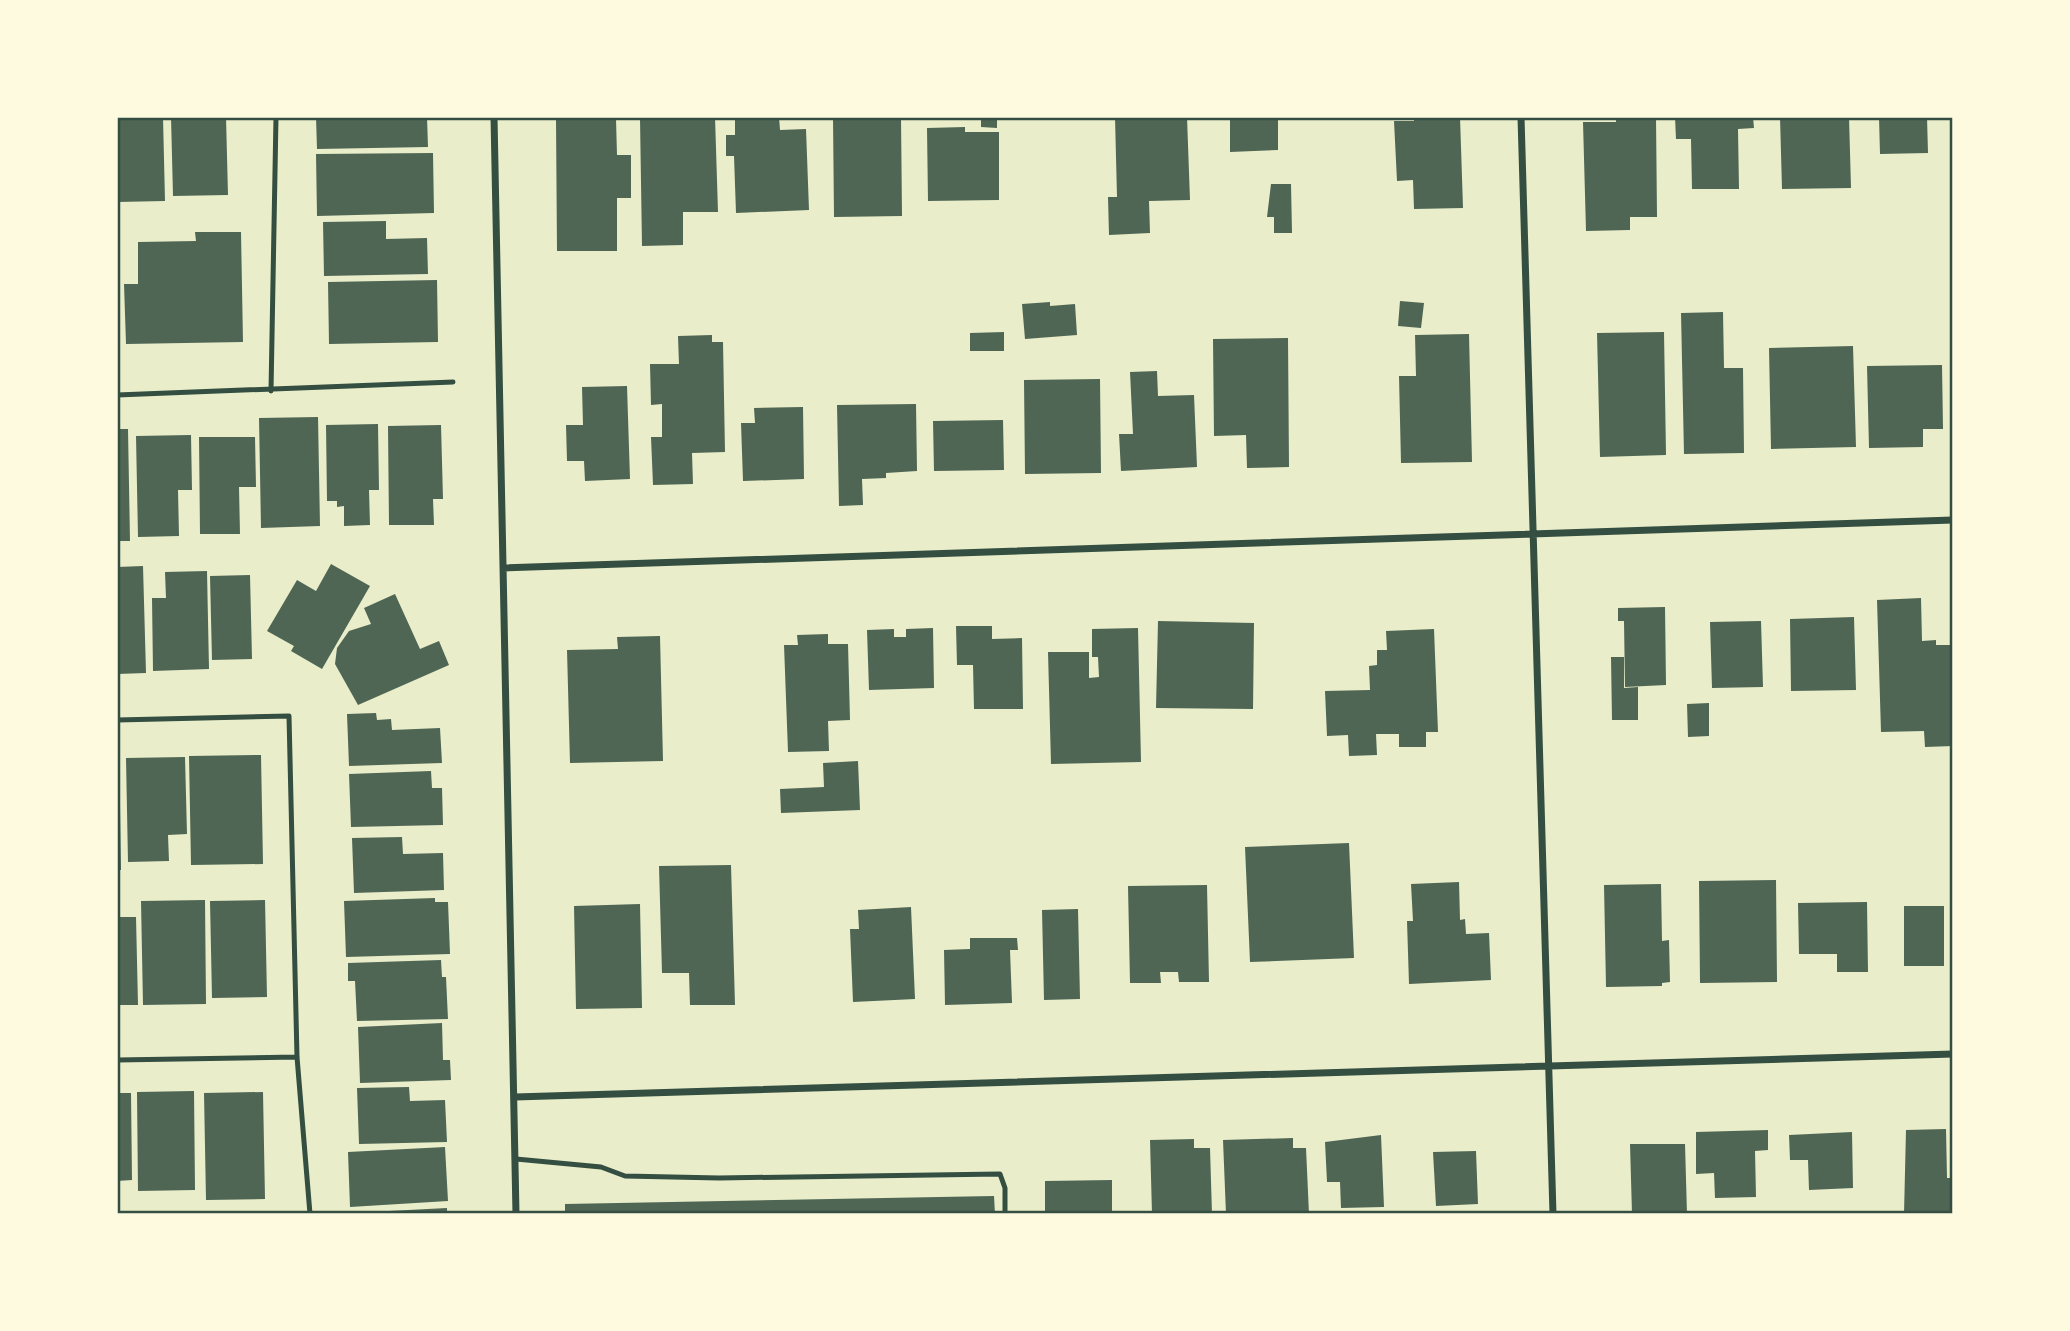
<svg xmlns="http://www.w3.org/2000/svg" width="2070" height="1331" font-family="'PT Sans Narrow',sans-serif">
<rect width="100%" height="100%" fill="#e9edc9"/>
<path fill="#4f6655" d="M117,117H163L165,201L117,202Z
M171,117H226L228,195L173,196Z
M316,117H427L428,147L317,149Z
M715,117L718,212H683V245L642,246L640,118Z
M735,117H779L780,130L806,129L809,210L736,213L734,156H726V135H735Z
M833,117H901L902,216L834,217Z
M981,117H997V128L981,127Z
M1115,117H1187L1190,200L1149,201L1150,233L1109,235L1108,197H1117Z
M1230,117H1278V150L1230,152Z
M1414,117H1460L1463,208L1414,209L1413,180L1397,181L1394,121H1414Z
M1616,117H1656L1657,217H1630V230L1586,231L1583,122H1616Z
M1675,117H1753L1754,128L1738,129L1739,189H1692L1691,139H1676Z
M1780,117H1849L1851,188L1782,189Z
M1879,117H1927L1928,153L1880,154Z
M616,119L617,155H631V198H617V251H557L556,120Z
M965,127V132H999V200L928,201L927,128Z
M433,153L434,213L317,216L316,154Z
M1271,184H1291L1292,233H1274V217H1267Z
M386,221V239L427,238L428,274L324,276L323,222Z
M195,232H241L243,342L126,344L124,284H138V242L196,241Z
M437,280L438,342L329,344L328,282Z
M1400,301L1424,303L1421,328L1398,326Z
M1050,302V306L1075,304L1077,335L1025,339L1022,304Z
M1723,312L1724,368H1743L1744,453L1684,454L1681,313Z
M1004,332V351H970V333Z
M1664,332L1666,455L1600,457L1597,333Z
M1469,334L1472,462L1401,463L1399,376H1416L1415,335Z
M712,335V342H723L725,452L692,453L693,484L653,485L651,437H662V404L651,405L650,364H679L678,336Z
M1288,338L1289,467L1247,468L1246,435L1214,436L1213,339Z
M1853,346L1856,447L1771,449L1769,348Z
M1942,365L1943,429H1923V447L1869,448L1867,366Z
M1157,371L1158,396L1194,395L1197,467L1121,471L1119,434H1133L1130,372Z
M1100,379L1101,473L1025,474L1024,380Z
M627,386L630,479L585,481L584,461H567L566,425H583L582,387Z
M916,404L917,471L886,473V478L862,479L863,505L839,506L837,405Z
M803,407L804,479L743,481L741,423H755L754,408Z
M318,417L320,526L261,528L259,418Z
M1003,420L1004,470L934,471L933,421Z
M378,424L379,490H369L370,525L344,526V506L337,507V501H327L326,425Z
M441,425L443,499H433L434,525H389L388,426Z
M117,429H128L130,541H117Z
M191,435L192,490H178L179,536L138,537L136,436Z
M199,437H255L256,487H239L240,534H200Z
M331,564L370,586L322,669L291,651L294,646L267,631L297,580L316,591Z
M143,566L146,673L117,674V567Z
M207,571L209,669L153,671L152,598H166L165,572Z
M250,575L252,659L212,660L210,576Z
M395,594L420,649L439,641L449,665L358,705L335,664L337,648L349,631L371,624L364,608Z
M1921,598L1922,641L1936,640V645H1953V746L1925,747L1924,731L1881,732L1877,600Z
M1665,607L1666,685L1625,687L1624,621H1618V608Z
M1854,617L1856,690L1791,691L1790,619Z
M1158,621L1254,623L1253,709L1156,708Z
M1761,621L1763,687L1712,688L1710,622Z
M956,626H992V639L1022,638L1023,709H974L973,665H957Z
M933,628L934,688L869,690L867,630L894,629V637H906V629Z
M1138,628L1141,762L1051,764L1048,652H1089V678L1099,677L1098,657H1092V629Z
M1434,629L1438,732H1426V747H1399V734H1376L1377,755L1349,756L1348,735L1327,736L1325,691L1370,690L1369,666L1377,665V650H1387L1386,631Z
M828,634V644H848L850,720L828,721L829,751L788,752L784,645H798L797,635Z
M660,636L663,761L570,763L567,650L618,649L617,637Z
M1611,657H1624V688L1638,687V720H1612Z
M1709,703V736L1688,737L1687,704Z
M376,713L377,720L391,719L392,730L440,728L442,763L349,766L347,714Z
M261,755L263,864L191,865L189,756Z
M185,757L187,834L168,835L169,861L128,862L126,758Z
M858,761L860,810L781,813L780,789L824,787L823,763Z
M431,771L432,788H442L443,825L351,827L349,774Z
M117,805H120L121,870H117Z
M402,837L403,854L443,853L444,890L354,893L352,838Z
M1349,843L1354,958L1250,962L1245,847Z
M731,865L735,1005H690L689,973H662L659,866Z
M1776,880L1777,982L1700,983L1699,881Z
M1459,882L1460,920L1465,919L1466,934L1489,933L1491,980L1409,984L1407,921H1413L1411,884Z
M1661,884L1662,941L1669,940L1670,982L1662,983V986L1606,987L1604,885Z
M1207,885L1209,982H1179L1178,972H1160L1161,983H1130L1128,886Z
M435,898V902H448L450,954L346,957L344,901Z
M205,900L206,1004L143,1005L141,901Z
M265,900L267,997L212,998L210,901Z
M1867,902L1868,972H1837V954H1799L1798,903Z
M640,904L642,1008L576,1009L574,906Z
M1904,906H1944V966H1904Z
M911,907L915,999L853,1002L850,929H859L858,910Z
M1078,909L1080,999L1044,1000L1042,910Z
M117,917H136L138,1005H117Z
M970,938H1017L1018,950H1010L1012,1003L945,1005L944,950L970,949Z
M441,960L442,977H446L448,1019L357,1021L355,981H348V963Z
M442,1023L443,1060H450L451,1080L360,1083L358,1027Z
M409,1087L410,1101L445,1100L447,1142L359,1144L357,1088Z
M194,1091L195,1190L138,1191L137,1092Z
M263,1092L265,1199L206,1200L204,1093Z
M117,1093H131L132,1180L117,1181Z
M1946,1129L1947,1178H1953V1214H1904L1906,1130Z
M1768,1130V1150L1755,1151L1756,1197L1715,1198L1714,1173L1696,1174V1132Z
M1852,1132L1853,1188L1809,1190L1808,1160H1790L1789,1135Z
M1381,1135L1384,1207L1341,1208L1340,1182H1327L1325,1142Z
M1293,1138V1148H1306L1309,1214H1226L1223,1140Z
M1194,1139V1148H1210L1212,1214H1152L1150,1140Z
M1630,1144H1685L1687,1214H1632Z
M445,1147L448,1201L350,1207L348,1152Z
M1476,1151L1478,1204L1436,1206L1433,1152Z
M1112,1180V1214H1045V1181Z
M994,1196L995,1214H565V1204Z
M447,1208V1214H369V1212Z"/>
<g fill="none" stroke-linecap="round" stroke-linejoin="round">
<path stroke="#344e41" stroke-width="5" d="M271,391L276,117
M117,395L453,382
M117,720L289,716L297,1057L310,1214
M117,1060L297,1057
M516,1159L601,1167L625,1176L719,1178L1000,1174L1005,1188V1214"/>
<path stroke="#344e41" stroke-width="7" d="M494,117L516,1214
M1521,117L1553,1214
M503,568L1953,520
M515,1097L1953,1054"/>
</g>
<rect width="2070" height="1331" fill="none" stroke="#fefae0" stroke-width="238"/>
<rect x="119" y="119" width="1832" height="1093" fill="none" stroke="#344e41" stroke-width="2.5"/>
</svg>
